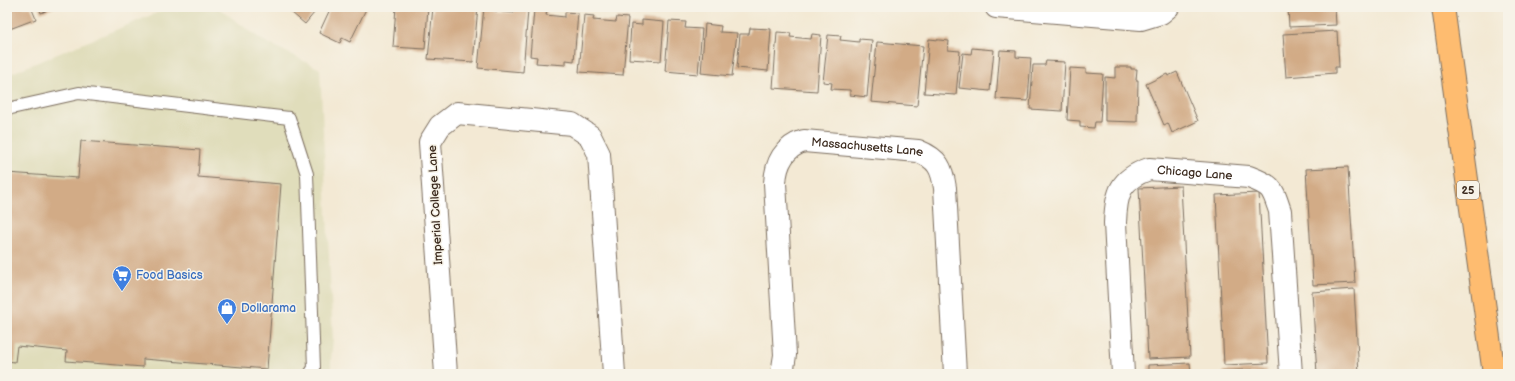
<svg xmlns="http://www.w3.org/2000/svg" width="1515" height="381" font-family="'Balsamiq Sans',sans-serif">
<rect width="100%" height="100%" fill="#f7f3e8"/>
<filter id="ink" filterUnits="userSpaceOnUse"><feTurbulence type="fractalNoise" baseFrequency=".025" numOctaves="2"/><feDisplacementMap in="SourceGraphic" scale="8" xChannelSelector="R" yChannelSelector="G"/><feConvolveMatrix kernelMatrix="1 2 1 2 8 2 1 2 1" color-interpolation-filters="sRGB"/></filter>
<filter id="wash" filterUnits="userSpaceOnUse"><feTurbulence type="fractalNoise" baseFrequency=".012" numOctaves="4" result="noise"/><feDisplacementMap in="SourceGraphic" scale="16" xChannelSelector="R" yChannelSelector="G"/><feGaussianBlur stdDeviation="0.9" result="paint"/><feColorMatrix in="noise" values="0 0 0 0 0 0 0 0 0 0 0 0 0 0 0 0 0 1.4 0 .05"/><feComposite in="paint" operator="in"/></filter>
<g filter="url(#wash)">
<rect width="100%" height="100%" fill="#f3e9d4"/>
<path fill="#e0ddbb" d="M171,7H217L262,40L320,69L333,339L331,359V374H7V75Z"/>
<g id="blocks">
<path fill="#d2ab86" d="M7,7H31L36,19L7,30Z
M39,7H55L41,13Z
M285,7H319L305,24Z
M331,7H367L350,42L342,38L340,43L319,33Z
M396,7H428L425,49L393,47Z
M433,7H478L473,62L428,59Z
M484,7L496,9L495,11L514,13V9L528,10L523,72L478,68Z
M1288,7H1335L1336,25L1289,27Z
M534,10L547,11L546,15L565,17V12L578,13L574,61L566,60V65L536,63L537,57L530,56Z
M584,15L594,16L593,20L616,22L617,17L628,18L623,75L579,72Z
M642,20L664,22L661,61L629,59L631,24L642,25Z
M669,21L686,22L685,28L702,29L698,74L665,71Z
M705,24L721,26L720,32L737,33L732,76L701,73Z
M750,28L771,29L768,71L737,68L740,34H749Z
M1337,31L1339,67H1335V73L1286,77L1283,34Z
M777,32L791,33L790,37L811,39L812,34L821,35L817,91L773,88Z
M828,35L841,36L840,40L859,42V39L872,40L867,97L850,95V90L831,89L832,83L823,82Z
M929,39L949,41L948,50L960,51L956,95L924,93Z
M877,42L923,46L917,106L871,102Z
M972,48L994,50L990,91L959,88L963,53L971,54Z
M1000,50L1016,51V57L1031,58L1028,101L996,99Z
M1046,61L1065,62L1062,111L1030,109L1033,65H1045Z
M1115,67H1131V69H1137L1136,80H1138L1137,122L1105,121V77L1115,78Z
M1070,68L1086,69V73L1103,74L1100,122H1095L1094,128L1080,127V121L1067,120Z
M1177,72L1198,121L1172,133L1168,123L1164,125L1146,84L1167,74L1168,76Z
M81,141L200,150L198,177L281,184L267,369L143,359V367L66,361L67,351L17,346L15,362L7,361V173L78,178Z
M1348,167L1355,283L1313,285L1306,169Z
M1181,186L1190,357L1148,359L1139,188Z
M1259,193L1268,363L1224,365L1216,195Z
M1354,289L1359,374H1317L1312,292Z
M1190,363L1191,374H1148V365Z
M1266,369L1267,374H1223V371Z"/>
</g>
</g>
<g filter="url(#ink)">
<use href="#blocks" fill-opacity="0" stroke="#7b6d5e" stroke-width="1"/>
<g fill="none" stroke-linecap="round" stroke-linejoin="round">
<g stroke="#7b6d5e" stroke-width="14">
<path id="service" d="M7,109L79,93L289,118L307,174L314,368L310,374"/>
</g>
<g stroke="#7b6d5e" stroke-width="24">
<g id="minor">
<path d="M996,7L1141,19L1161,13L1168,7"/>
<path d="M446,374L430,142L440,126L457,113L572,124L590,136L599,154L614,374"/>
<path id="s1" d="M782,374L785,355L775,183C776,163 784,147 804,141L918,151C938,159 942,168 945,188L955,374"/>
<path id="s2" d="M1123,374L1115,223C1116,193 1120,179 1149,169L1249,177C1273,186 1272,188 1280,211L1291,374"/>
</g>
</g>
<g stroke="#7b6d5e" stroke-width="24">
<path id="primary" d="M1443,7L1494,374"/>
</g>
<use href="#service" stroke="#fff" stroke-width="12"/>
<use href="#minor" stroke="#fff" stroke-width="22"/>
<use href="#primary" stroke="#febc70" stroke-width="22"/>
</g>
</g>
<defs>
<g id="supermarket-pin" transform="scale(1)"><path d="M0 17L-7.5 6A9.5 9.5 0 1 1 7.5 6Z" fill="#3f7fe0" stroke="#f7f3e8"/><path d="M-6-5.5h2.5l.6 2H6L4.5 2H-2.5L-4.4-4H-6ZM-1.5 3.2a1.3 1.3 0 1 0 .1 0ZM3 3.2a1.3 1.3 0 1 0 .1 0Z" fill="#fff"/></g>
<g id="shop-pin" transform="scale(1)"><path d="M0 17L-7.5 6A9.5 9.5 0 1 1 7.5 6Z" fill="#3f7fe0" stroke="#f7f3e8"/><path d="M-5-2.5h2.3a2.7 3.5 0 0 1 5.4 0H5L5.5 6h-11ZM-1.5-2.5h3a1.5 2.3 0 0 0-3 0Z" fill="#fff"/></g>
</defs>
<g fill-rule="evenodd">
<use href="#supermarket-pin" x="122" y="275"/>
<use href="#shop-pin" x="227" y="308"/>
</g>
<g text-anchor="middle" stroke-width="3" stroke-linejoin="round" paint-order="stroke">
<rect fill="#f7f3e8" stroke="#73665b" stroke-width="1" x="1457" y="181" width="22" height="18" rx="3"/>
<g font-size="11" font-weight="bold" fill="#3b2a1e">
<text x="1468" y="194">25</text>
</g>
<g font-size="12" fill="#3b2a1e" stroke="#f7f3e8">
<text dy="4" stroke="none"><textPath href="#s1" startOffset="310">Massachusetts Lane</textPath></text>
<text dy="4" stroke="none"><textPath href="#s2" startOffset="267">Chicago Lane</textPath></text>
<text transform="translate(435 205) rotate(-93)" y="4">Imperial College Lane</text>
</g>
<g font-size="12" fill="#366cbe" stroke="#f7f3e8" text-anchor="start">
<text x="136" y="279">Food Basics</text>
<text x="241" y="312">Dollarama</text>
</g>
</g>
<rect width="1515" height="381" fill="none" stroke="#f7f3e8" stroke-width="24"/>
</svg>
